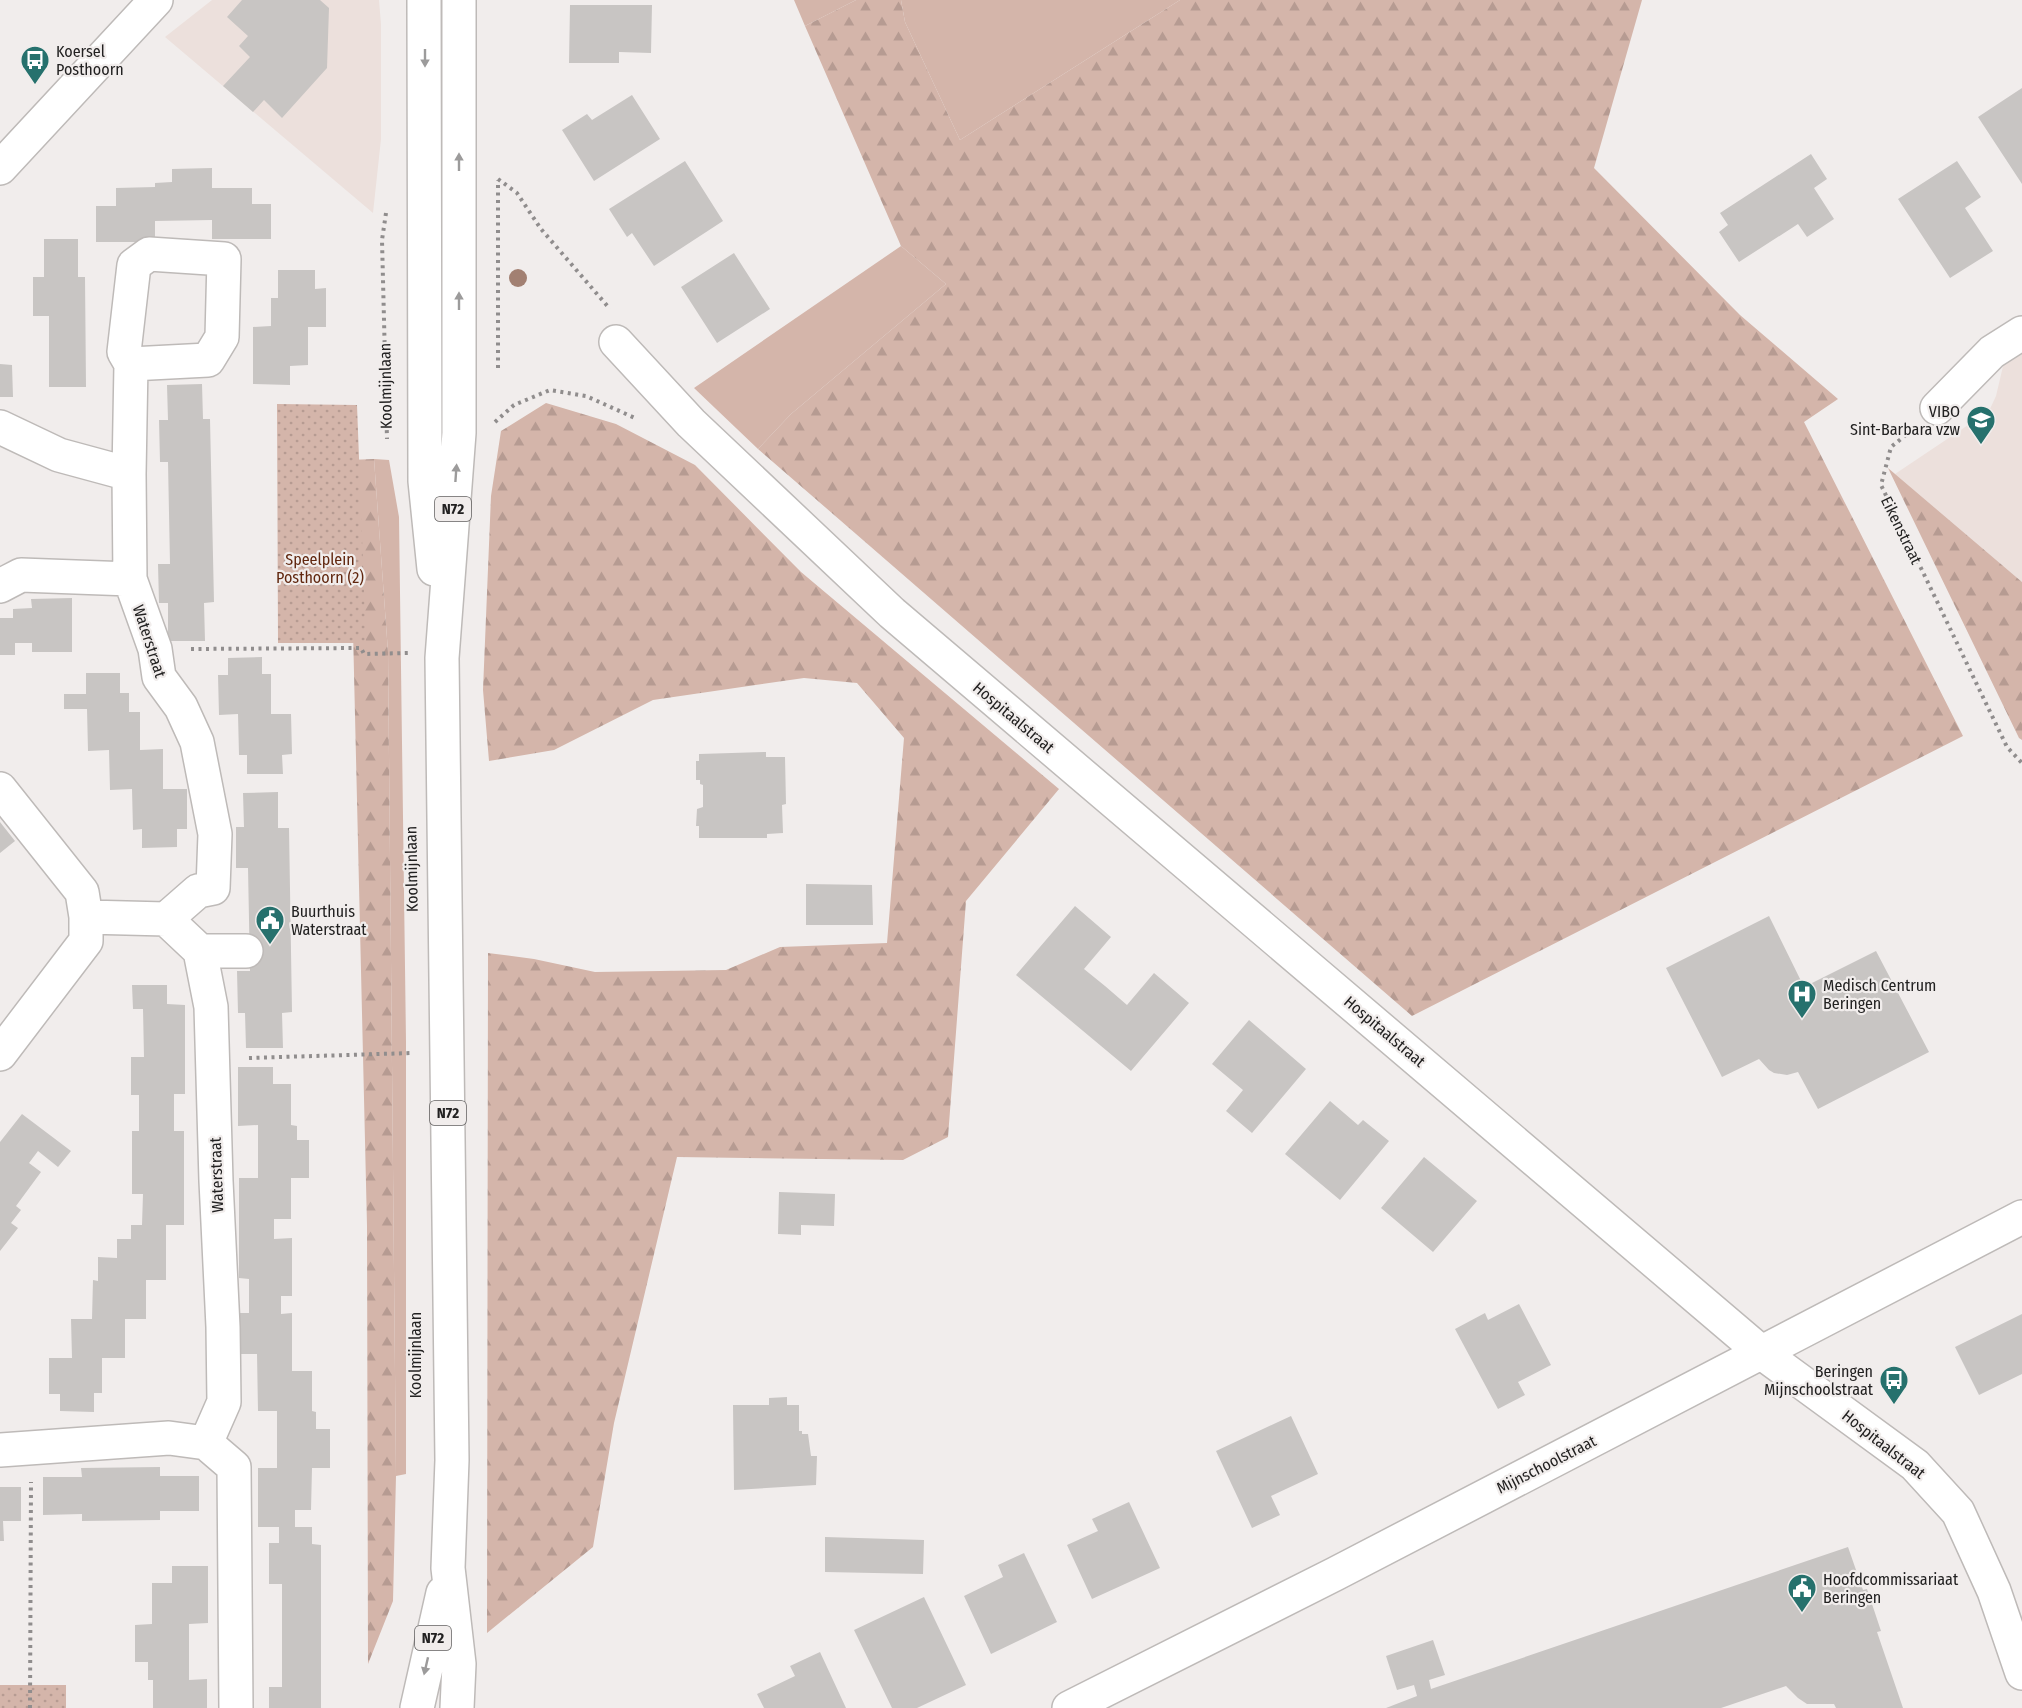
<svg xmlns="http://www.w3.org/2000/svg" width="2022" height="1708" font-family="'Fira Sans Condensed',sans-serif">
<defs>
<pattern id="forest-firs" width="22" height="20" patternUnits="userSpaceOnUse" patternTransform="scale(1.5)"><rect width="22" height="20" fill="#d4b5aa"/><path d="M5 1l3.5 6h-7zM16 11l3.5 6h-7z" fill="#b69b92"/></pattern>
<pattern id="park-dots" width="8" height="8" patternUnits="userSpaceOnUse" patternTransform="scale(1.5)"><rect width="8" height="8" fill="#d4b5aa"/><path d="M2 2h.1M6 6h.1" fill="none" stroke="#b69b92" stroke-width="1.8" stroke-linecap="round"/></pattern>
</defs>
<rect width="100%" height="100%" fill="#f1edec"/>
<path fill="#ece0dc" d="M212,0H379L381,24V139L373,213L165,37Z
M2022,350V582L1895,474L1989,411L1996,396L2004,362Z"/>
<path fill="#d4b5aa" d="M794,0H856L805,26Z
M901,0H1180L960,140L905,22Z
M901,246L946,284L791,414L758,449L694,388Z
M374,459L389,460L399,517L406,1042V1474L396,1476L388,652Z"/>
<path fill="url(#forest-firs)" d="M856,0H901L905,22L960,140L1180,0H1642L1594,168L1740,315L1838,399L1804,422L1963,736L1412,1016L758,449L791,414L946,284L901,246L805,26Z
M546,403L616,424L695,465L801,572L1059,789L966,901L948,1137L903,1160L677,1157L614,1423L593,1547L487,1633L488,953L534,959L595,972L726,970L780,947L887,943L904,738L857,683L804,678L653,700L554,750L489,761L483,690L491,496L501,431Z
M374,459L388,652L396,1476L393,1601L368,1664L367,1226L349,460Z
M1888,468L2022,582V740L2019,738Z"/>
<path fill="url(#park-dots)" d="M277,404L357,405L366,643H278Z
M0,1685H66V1708H0Z"/>
<path fill="#c8c5c3" d="M242,0H320L329,8L327,68L282,118L264,100L253,112L223,86L250,57L239,46L248,36L227,17Z
M570,5H652L651,53L619,52V63H569Z
M2022,88V184L1978,117Z
M632,95L660,139L594,181L562,130L587,114L592,120Z
M1811,154L1827,179L1814,188L1834,219L1807,237L1798,224L1739,262L1719,232L1728,225L1720,213Z
M685,161L723,221L654,266L632,233L627,237L609,209Z
M1957,161L1981,197L1965,208L1993,251L1950,278L1898,199Z
M212,168V188H252V204H271V239H212V220L155,221V242H96V206H116V188L155,187V183L172,182V169Z
M44,239H78V277H85L86,387H49V316H33V277H44Z
M734,253L770,309L717,343L681,287Z
M278,270H315V289L326,288V327H308V365L290,366V385L253,384V327L271,326V298H278Z
M0,364L12,365L13,397H0Z
M202,384L203,419H210L214,602L204,603L205,641H168V603H159L158,564H170L168,462H160L159,420H168L167,385Z
M72,598V652H32V643H15V655H0V618H13V609L32,608L31,599Z
M262,657V674H271V714H291L292,754L282,755L283,774H247V755H239L238,714L219,715L218,675H228V658Z
M86,673H120V693H129V712H140V750L163,749V789H187V829H177V847L142,848V829L133,830L132,789L110,790L109,750L88,751L87,709H64V694H86Z
M766,752V757H785L786,804L782,805L783,833L767,834V838H699V826H696L697,809L703,807V785L700,784V780H696V761H699V754Z
M278,792V828H289L292,1012L282,1013L283,1048H246L245,1013H238L237,971H250L248,868H236V827H244L243,793Z
M0,822L15,841L0,853Z
M806,884L872,885L873,925H806Z
M1075,906L1111,937L1084,969L1105,986L1127,1005L1154,973L1189,1003L1131,1071L1016,975Z
M1769,916L1804,987L1876,951L1929,1052L1818,1109L1798,1072L1787,1075L1774,1073L1769,1070L1759,1059L1722,1077L1666,968Z
M132,985H167V1004L185,1005V1094H174V1131H184V1225H166V1280H146V1319H125V1358H102V1393H94V1412L60,1411V1394H49V1358H72L71,1319H92L93,1280L98,1281V1257L117,1258V1239H131V1225H142L143,1194H132V1131H139V1095H131V1057H144L143,1009H133Z
M1249,1020L1306,1069L1252,1133L1226,1111L1243,1090L1212,1064Z
M238,1067H273V1084H291V1125L297,1126V1140H309V1178H291V1219H274V1239L292,1238V1296H281V1314L292,1313V1371H312V1411L316,1412V1429H330V1468H312L311,1510H295V1527H312V1544L321,1545V1708H269V1687H282V1584H269V1543H279V1527H258V1468H277V1411H258L257,1354H239L240,1313H249V1279L239,1278V1178H258V1125L238,1126Z
M1330,1101L1358,1125L1363,1120L1389,1141L1340,1200L1285,1154Z
M22,1114L71,1151L58,1167L38,1151L29,1163L41,1172L16,1206L21,1210L11,1223L18,1228L0,1251V1142Z
M1424,1157L1477,1201L1433,1252L1381,1208Z
M779,1192L835,1194L834,1226L801,1225V1235L778,1234Z
M1519,1304L1551,1365L1518,1382L1525,1395L1498,1409L1455,1329L1485,1313L1488,1320Z
M2022,1314V1374L1979,1395L1955,1347Z
M787,1397V1405H799V1431H802V1434H808L811,1456H817L816,1485L734,1490L733,1405H769V1398Z
M1291,1416L1318,1474L1271,1496L1280,1515L1252,1528L1216,1451Z
M160,1467V1476H199V1511H160V1520L82,1521V1514L43,1515V1477H82L81,1468Z
M0,1487H21V1521H3L4,1541H0Z
M1129,1502L1160,1568L1092,1599L1067,1545L1098,1531L1092,1519Z
M825,1537L924,1540L923,1574L825,1572Z
M1848,1547L1863,1590L1867,1589L1881,1631L1877,1632L1903,1708H1836L1834,1704H1807L1798,1698L1786,1686L1721,1708H1386L1417,1696L1414,1685L1397,1690L1386,1656L1433,1640L1445,1675L1429,1680L1431,1689Z
M1024,1553L1057,1622L991,1654L964,1596L1003,1577L998,1565Z
M172,1566H208V1623L189,1624V1680L207,1679V1708H153V1680H148V1662H135V1625L152,1624V1583H172Z
M924,1597L966,1685L917,1708H892L854,1630Z
M820,1652L846,1708H764L757,1694L795,1676L790,1666Z"/>
<g fill="none" stroke-linecap="round" stroke-linejoin="round">
<g stroke="#bebab8" stroke-width="36">
<path id="minor" d="M0,168L156,0
M616,342L691,423L892,613L1762,1353L1915,1465L1958,1512L1994,1591L2022,1673
M131,364L208,360L222,337L224,259L149,254L134,265L124,352L131,364L129,474L130,579L155,649L159,677L181,707L197,742L215,834L213,888L198,891L166,919
M1937,408L1992,352L2022,333
M0,427L59,455L129,474
M0,586L21,575L130,579
M0,789L82,892L86,917V941L0,1054
M86,917L166,919L200,951L211,1007L216,1181L223,1327L224,1402L206,1443
M200,951H246
M0,1450L169,1438L206,1443L234,1467L236,1708
M1069,1708L1335,1574L2022,1217"/>
</g>
<g stroke="#bebab8" stroke-width="36">
<path id="major" d="M424,0L425,481L434,569
M417,1708L443,1593
M457,1708L459,1664L448,1568L452,1460L442,658L459,433V0"/>
</g>
<path stroke="#908d8d" stroke-width="4" stroke-dasharray="3 4.5" stroke-linecap="butt" d="M498,179L517,193L541,229L610,309
M386,213L382,240L387,439
M498,368V180
M495,422L514,405L550,390L586,396L635,418
M1912,430L1891,447L1881,485L2007,747L2022,763
M191,649L361,648L364,654L408,653
M249,1058L412,1053
M30,1708L31,1482"/>
<use href="#minor" stroke="#fff" stroke-width="33"/>
<use href="#major" stroke="#fff" stroke-width="33"/>
</g>
<circle fill="#a28072" cx="518" cy="278" r="9"/>
<defs><path id="oneway-solid" d="M-6-.8H1V-3.2L6.5 0L1 3.2V.8H-6Z" transform="scale(1.5)"/></defs>
<g fill="#9c9b9b">
<use href="#oneway-solid" transform="translate(425 58) rotate(90)"/>
<use href="#oneway-solid" transform="translate(459 162) rotate(-90)"/>
<use href="#oneway-solid" transform="translate(459 301) rotate(-90)"/>
<use href="#oneway-solid" transform="translate(456 473) rotate(-86)"/>
<use href="#oneway-solid" transform="translate(426 1666) rotate(103)"/>
</g>
<defs>
<g id="bus-pin" transform="scale(1.5)"><path d="M0 17L-7.5 6A9.5 9.5 0 1 1 7.5 6Z" fill="#26716d" stroke="#f1edec"/><path d="M-5-6H5V4H4V6H2V4H-2V6H-4V4H-5ZM-3.5-4V0h7V-4ZM-3.5 1.2v1.5H-2V1.2ZM2 1.2v1.5H3.5V1.2Z" fill="#fff"/></g>
<g id="school-pin" transform="scale(1.5)"><path d="M0 17L-7.5 6A9.5 9.5 0 1 1 7.5 6Z" fill="#26716d" stroke="#f1edec"/><path d="M0-5L7-2L0 1L-7-2ZM-4 1L0 2.5L4 1V4Q0 6-4 4Z" fill="#fff"/></g>
<g id="civic-pin" transform="scale(1.5)"><path d="M0 17L-7.5 6A9.5 9.5 0 1 1 7.5 6Z" fill="#26716d" stroke="#f1edec"/><path d="M-.6-6.5H3V-4.5H.6V-3L4-1V1h2V6H-6V1h2V-1L-.6-3ZM-1.2 2.5V6h2.4V2.5Z" fill="#fff"/></g>
<g id="hospital-pin" transform="scale(1.5)"><path d="M0 17L-7.5 6A9.5 9.5 0 1 1 7.5 6Z" fill="#26716d" stroke="#f1edec"/><path d="M-5-5h3v3.5h4V-5h3V5h-3V1.5h-4V5h-3Z" fill="#fff"/></g>
</defs>
<g fill-rule="evenodd">
<use href="#bus-pin" x="35" y="60"/>
<use href="#school-pin" x="1981" y="420"/>
<use href="#civic-pin" x="270" y="920"/>
<use href="#hospital-pin" x="1802" y="994"/>
<use href="#bus-pin" x="1894" y="1380"/>
<use href="#civic-pin" x="1802" y="1588"/>
</g>
<g text-anchor="middle" stroke-width="4.5" stroke-linejoin="round" paint-order="stroke">
<g fill="#f1edec" stroke="#605e5e" stroke-width="1.5">
<rect x="435" y="497" width="36" height="24" rx="4.5"/>
<rect x="430" y="1101" width="36" height="24" rx="4.5"/>
<rect x="415" y="1626" width="36" height="24" rx="4.5"/>
</g>
<g font-size="15" font-weight="bold" fill="#222121">
<text x="453" y="514">N72</text>
<text x="448" y="1118">N72</text>
<text x="433" y="1643">N72</text>
</g>
<g font-size="16" fill="#222121" stroke="#f1edec" text-anchor="start">
<text x="56" y="57">Koersel<tspan x="56" dy="18">Posthoorn</tspan></text>
<text x="1960" y="417" text-anchor="end">VIBO<tspan x="1960" dy="18">Sint-Barbara vzw</tspan></text>
<text x="291" y="917">Buurthuis<tspan x="291" dy="18">Waterstraat</tspan></text>
<text x="1823" y="991">Medisch Centrum<tspan x="1823" dy="18">Beringen</tspan></text>
<text x="1873" y="1377" text-anchor="end">Beringen<tspan x="1873" dy="18">Mijnschoolstraat</tspan></text>
<text x="1823" y="1585">Hoofdcommissariaat<tspan x="1823" dy="18">Beringen</tspan></text>
</g>
<g font-size="16" fill="#222121" stroke="#f1edec">
<text transform="translate(385 386) rotate(-91)" y="6">Koolmijnlaan</text>
<text transform="translate(1902 530) rotate(64)" y="6">Eikenstraat</text>
<text transform="translate(150 641) rotate(72)" y="6">Waterstraat</text>
<text transform="translate(1014 717) rotate(40)" y="6">Hospitaalstraat</text>
<text transform="translate(411 869) rotate(-91)" y="6">Koolmijnlaan</text>
<text transform="translate(1385 1031) rotate(40)" y="6">Hospitaalstraat</text>
<text transform="translate(216 1175) rotate(-92)" y="6">Waterstraat</text>
<text transform="translate(415 1355) rotate(-90)" y="6">Koolmijnlaan</text>
<text transform="translate(1884 1444) rotate(38)" y="6">Hospitaalstraat</text>
<text transform="translate(1546 1464) rotate(-27)" y="6">Mijnschoolstraat</text>
</g>
<g font-size="16" fill="#61270f" stroke="#f1edec">
<text x="320" y="565">Speelplein<tspan x="320" dy="18">Posthoorn (2)</tspan></text>
</g>
</g>
</svg>
